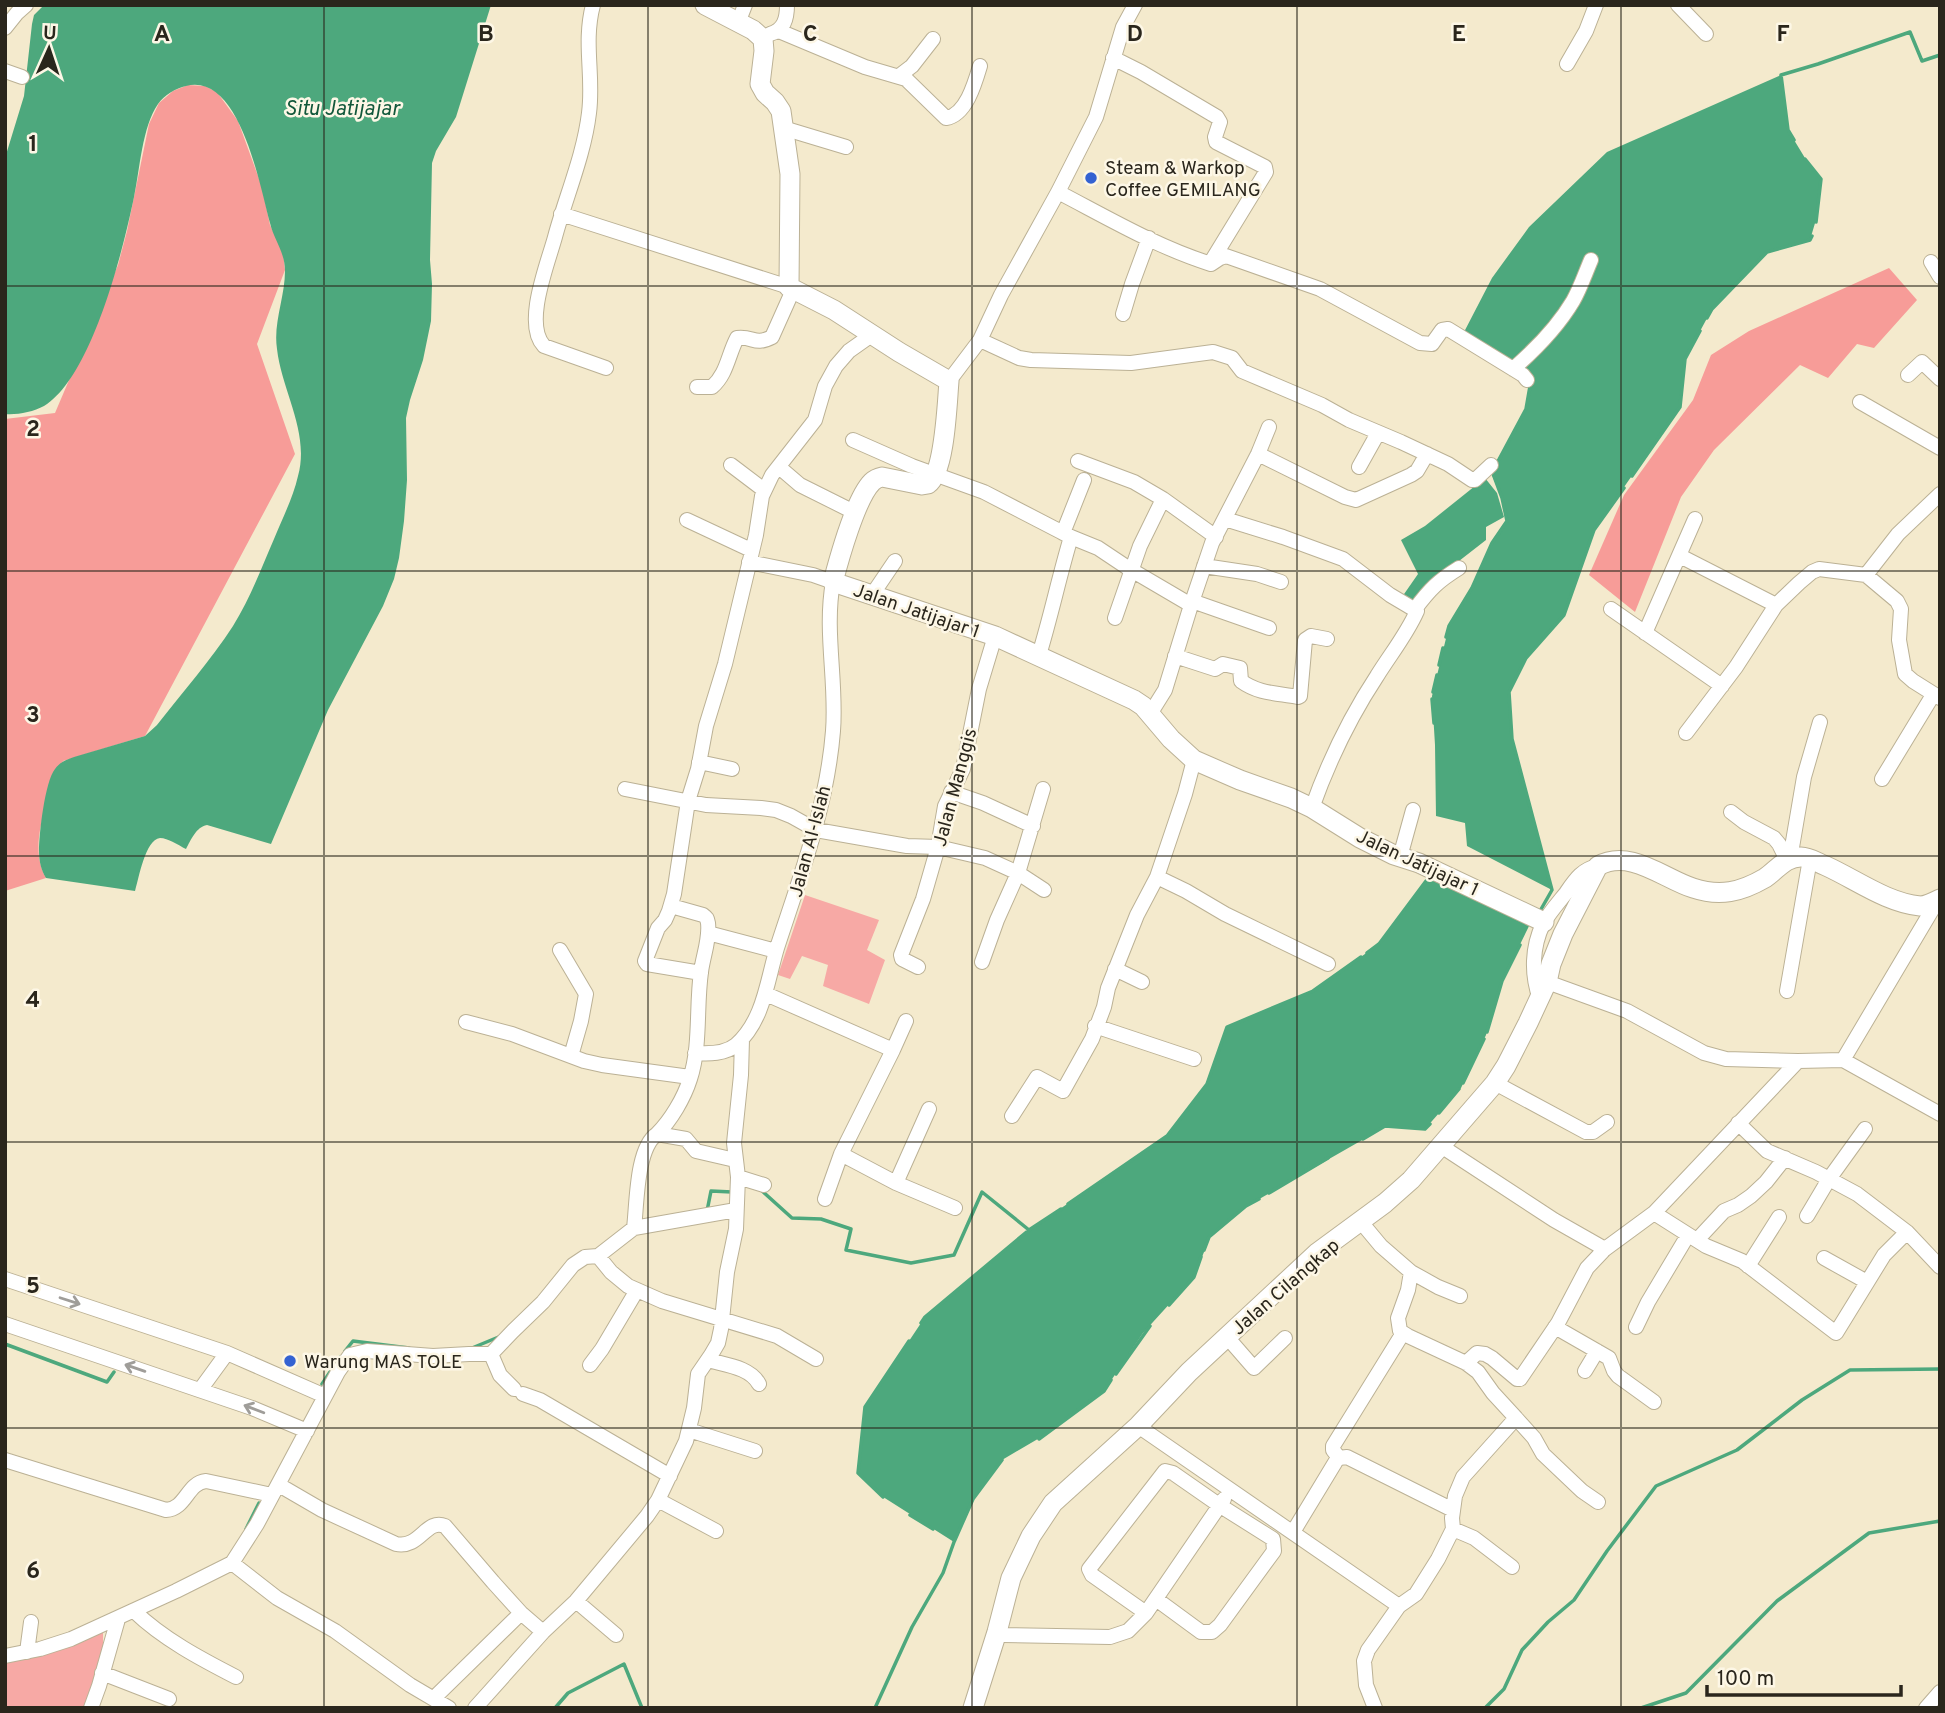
<svg xmlns="http://www.w3.org/2000/svg" width="1945" height="1713" font-family="Overpass,sans-serif">
<rect width="100%" height="100%" fill="#f4eacd"/>
<path fill="#f7a9a5" d="M805,895L879,920L867,950L885,960L869,1004L823,986L828,965L802,956L790,979L778,975Z
M103,1630V1653L84,1708H5V1658Z"/>
<path fill="#f79c98" d="M188,85L205,86L217,92L238,121L262,187L270,225L283,252L285,270L257,344L295,454L145,736L63,761C51,793 26,844 46,878L5,891V419L55,413L118,265L127,231L149,124L159,103L173,91Z
M1889,268L1917,300L1874,348L1857,344L1828,378L1800,365L1714,450L1681,497L1635,612L1589,575L1624,495L1693,400L1711,355L1749,331Z"/>
<path fill="#4da87d" d="M44,5H491L456,117L436,151L432,163L430,260L432,284L431,321L423,360L410,400L406,418L407,480L404,521L399,558L394,579L383,606L328,710L271,844L207,825C196,827 191,840 186,849C178,845 168,838 160,838C145,840 139,878 135,891L46,878C41,870 39,861 39,851C39,834 45,781 55,769C60,762 66,760 74,757L145,736L157,725C182,693 211,660 233,626C250,599 261,569 274,539C282,519 293,498 298,476C310,432 282,392 277,349C273,323 285,297 285,271C285,252 274,240 270,223C260,187 240,72 186,86C176,88 164,95 158,104C142,127 140,169 134,197C123,250 92,377 44,406C33,412 17,415 5,414V158L24,96L32,24L34,15Z
M1781,75L1788,130L1808,163L1821,179L1818,213L1810,240L1767,252L1712,309L1685,359L1680,407L1594,530L1564,615L1526,658L1509,692L1512,739L1552,890L1467,846L1465,823L1436,816L1435,745L1432,696L1449,626L1472,588L1492,543L1507,521L1502,498L1491,473L1526,409L1532,378L1463,334L1492,278L1529,227L1607,152Z
M1485,478L1497,493L1504,517L1486,527V540L1432,582L1415,605L1402,597L1418,574L1401,540L1425,526Z
M1430,876L1530,924L1502,981L1486,1035L1461,1088L1425,1129L1385,1127L1247,1206L1210,1237L1194,1277L1143,1333L1104,1391L1048,1433L1002,1460L973,1499L954,1542L880,1495L858,1473L865,1407L925,1317L1029,1230L1167,1136L1207,1084L1227,1027L1313,991L1379,944Z"/>
<g fill="none" stroke-linecap="round" stroke-linejoin="round">
<path stroke="#4da87d" stroke-width="3.5" d="M1794,140L1788,130L1781,75L1818,64L1910,32L1922,61L1940,55
M1805,159L1821,179L1816,222
M1707,318L1712,309L1767,252L1810,240L1812,236
M1496,465L1526,409L1530,386
M1632,476L1680,407L1685,359L1700,331
M1446,637L1449,626L1472,588L1492,543L1507,521L1502,498L1492,471
M1439,665L1443,648
M1433,692L1437,675
M1432,699L1434,723
M1540,911L1552,890L1512,739L1509,692L1526,658L1564,615L1594,530L1624,488
M1367,953L1379,944L1426,881
M1487,1032L1502,981L1520,945
M1463,1083L1484,1039
M1439,1113L1459,1089
M1363,1139L1385,1126L1425,1129L1430,1124
M761,1190L792,1218L821,1219L851,1229L846,1250L911,1263L954,1255L982,1192L1029,1230
M1269,1193L1328,1158
M1068,1204L1167,1136L1207,1084L1227,1027L1313,991L1361,957
M707,1211L711,1191L732,1192
M1204,1250L1209,1237L1246,1206L1259,1199
M1169,1305L1194,1277L1201,1257
M921,1323L925,1317L1029,1230L1061,1209
M5,1344L107,1382L114,1372
M472,1348L501,1336
M345,1351L353,1341L409,1348
M1116,1374L1150,1326
M322,1384L340,1357
M1039,1439L1104,1391L1111,1380
M883,1497L858,1473L865,1407L909,1341
M910,1515L933,1529
M246,1529L259,1503
M555,1708L568,1693L624,1664L642,1708
M875,1708L912,1627L943,1573L954,1542L973,1499L1002,1460
M1485,1708L1504,1689L1522,1650L1548,1622L1574,1600L1607,1551L1656,1486L1737,1450L1802,1400L1850,1370L1940,1369
M1641,1708L1686,1693L1777,1601L1869,1533L1940,1521"/>
<g stroke="#bbb195" stroke-width="16">
<path id="street" d="M593,5C583,43 594,76 589,113C584,155 566,196 555,237C548,263 523,324 544,346L606,368
M1678,5L1706,34
M738,23L745,5
M5,28L17,13L26,5
M779,31L865,67L906,79L946,118C966,115 975,83 980,66
M770,34C784,30 787,19 787,5
M1113,58L1141,72L1217,117L1220,122L1215,137L1216,142L1265,167L1266,172L1211,262
M1567,64L1586,31L1596,5
M5,71L22,77
M899,76L912,66L933,39
M783,128L846,147
M1058,192C1108,218 1157,247 1211,264L1220,258L1226,256L1320,289L1420,343L1432,344L1442,330L1448,329L1523,375L1527,380
M561,214L789,287
M1931,262L1940,277
M1123,314L1132,284L1149,238
M980,340L1019,358L1031,360L1131,363L1213,352L1232,358L1242,371L1322,405L1349,420L1401,442L1448,464L1472,480H1475L1491,465
M1513,369C1536,349 1557,328 1573,301C1580,289 1585,274 1591,260
M1908,375L1922,362L1940,379
M949,381L980,340L1001,295L1058,192L1096,117L1123,27L1135,5
M697,387H712C727,374 728,355 737,338C754,336 754,346 772,337L793,290
M1860,402L1940,448
M853,440L912,466L984,492L1071,537L1098,548L1128,568L1191,605
M1258,454L1345,497L1356,500L1411,475L1417,471L1427,454
M1078,461L1134,482L1163,499L1216,537
M731,465L764,490
M779,467L800,485L856,513
M1359,467L1378,433
M1225,519L1283,537L1343,559L1390,595L1417,611C1407,634 1390,655 1377,676C1350,717 1328,763 1312,808
M687,520L751,550
M1063,533L1084,480
M1680,556L1776,605
M1204,566L1257,574L1281,582
M1866,575L1898,534L1940,494
M872,595L895,561
M1192,601L1269,628
M1415,609C1430,589 1438,581 1459,568
M1611,609L1722,686
M1115,618L1140,546L1163,499
M1645,633L1695,519
M1039,655C1051,616 1059,577 1071,537
M1175,656L1215,669L1223,664L1240,668L1241,681C1259,694 1277,693 1298,697L1300,696L1305,640L1311,636L1327,639
M1150,714L1165,690L1191,605L1212,543L1258,454L1269,427
M1686,733L1736,667L1776,605L1799,583L1812,572L1819,569L1866,575L1897,601L1901,609L1899,640L1905,674L1913,681L1940,698
M699,762L732,769
M1882,779L1933,695
M625,789L706,805L761,808L776,810L791,816L816,830L907,846L938,847L985,858L1018,873L1044,890
M951,792L983,803L1033,826
M1731,812L1744,822L1774,838L1779,844L1787,860
M1400,857L1413,810
M1790,859L1804,777L1820,722
M1157,877L1186,891L1225,914L1328,964
M708,933L776,951
M560,950L586,994L581,1021L571,1056
M982,962L997,920L1018,873L1043,789
M918,967L902,959L901,955L923,899L938,847L945,806L963,769L979,689L995,636
M1115,969L1142,982
M701,973L647,964L645,961L658,928L665,920L669,911L674,894L688,801L698,769L706,726L725,664L756,535L762,496L772,475L815,420L825,386L836,366L849,351L873,334
M1787,991L1810,859
M766,994L893,1050L841,1154L896,1183L955,1208
M1540,999C1531,974 1532,947 1543,924C1549,913 1558,903 1566,893C1575,880 1582,869 1598,866
M466,1022L512,1034L584,1061L602,1065L690,1077
M1095,1026L1194,1059
M893,1050L906,1021
M695,1053C709,1054 725,1054 736,1045C764,1020 767,981 777,948C800,877 827,807 833,731C837,682 824,631 833,582L813,575L749,562
M1843,1060L1938,900
M1798,1061L1843,1060L1940,1114
M1495,1083L1586,1132H1593L1607,1122
M1012,1116L1037,1077L1063,1091L1092,1039L1104,1007L1108,988L1137,915L1157,877L1185,794L1194,760
M1738,1123L1767,1151L1816,1172L1857,1194L1907,1232L1940,1267
M657,1134C671,1120 684,1098 690,1079C701,1045 696,1007 701,972C703,956 710,939 708,923C707,918 707,918 703,915L671,906
M1441,1146L1554,1220L1605,1249
M738,1177L764,1185
M896,1183L929,1109
M825,1199L841,1154
M1654,1213L1706,1246L1742,1261L1836,1333L1884,1255L1907,1232
M1807,1216L1829,1179L1865,1129
M1361,1222L1381,1246L1411,1272L1408,1290L1398,1318L1400,1331L1408,1336L1466,1363L1478,1372L1493,1393L1516,1418L1463,1477L1455,1496L1452,1518L1453,1529L1438,1559L1416,1594L1399,1606L1368,1650L1364,1661L1366,1685L1375,1708
M634,1228C637,1205 636,1148 657,1134L686,1139L696,1151L735,1160
M1697,1240L1724,1211L1738,1205L1751,1196L1766,1182L1785,1158
M598,1256L611,1272L628,1286L662,1301L777,1336L816,1359
M1824,1258L1867,1282
M1748,1266L1779,1217
M1411,1272L1438,1287L1460,1296
M5,1279L227,1353L325,1396
M5,1324L252,1408L307,1431
M1555,1327L1609,1358L1614,1371L1618,1376L1654,1402
M1636,1327L1648,1302L1688,1235
M1227,1337L1254,1368L1285,1338
M491,1354L500,1375L514,1389
M708,1360C725,1365 750,1367 759,1384
M1466,1363L1477,1353L1485,1354L1492,1358L1517,1379H1520L1558,1323L1587,1268L1605,1249L1654,1213L1798,1061L1726,1059L1704,1053L1627,1011L1547,982
M590,1365L602,1349L637,1290
M1585,1371L1597,1351
M200,1390L227,1353
M523,1394L540,1400L670,1476
M1516,1418L1534,1438L1543,1454L1582,1491L1598,1502
M1138,1426L1399,1606
M689,1430L755,1451
M1339,1458L1333,1450V1446L1403,1333
M5,1460L166,1510C186,1509 187,1483 206,1481L272,1495
M279,1485L322,1510L396,1544C420,1549 426,1518 445,1526L493,1582L521,1613L543,1632
M658,1500L716,1531
M1453,1529L1474,1538L1512,1567
M1293,1532L1336,1461L1339,1458L1347,1457L1453,1510
M232,1563L277,1598L335,1631L410,1685L449,1708
M576,1601L616,1635
M134,1611C163,1639 201,1659 236,1677
M1146,1613L1092,1575L1089,1569L1165,1471L1173,1473L1219,1505L1273,1539L1274,1551L1220,1625L1212,1632H1201L1156,1599
M997,1632L1003,1635L1110,1637L1128,1631L1146,1613L1224,1499
M27,1652L31,1622
M5,1656L40,1649L71,1639L176,1591L232,1563L257,1524L338,1372L350,1355L367,1351L433,1356L469,1354H491L513,1331L543,1302L573,1265L585,1257L598,1256L634,1228L736,1210
M102,1673L169,1699
M434,1698L521,1613
M91,1708L99,1686L118,1619
M475,1708L543,1632L576,1601L647,1516L658,1500L686,1441L694,1408L698,1374L711,1355L718,1343L721,1329L727,1272L736,1229L738,1177L734,1143L741,1075L742,1039
M1926,1708L1940,1692"/>
</g>
<g stroke="#bbb195" stroke-width="21">
<path id="secondary" d="M705,5L753,30L763,39L764,51L760,84L765,93L775,102L781,111L790,174L789,287L834,310L899,352L949,381C947,404 945,472 928,484L922,485L882,477C877,478 875,479 872,482C856,498 839,559 833,582L995,636L1134,700L1143,706L1171,739L1194,760L1240,780L1291,798L1312,808L1360,838L1394,855L1419,863L1544,922
M973,1708L997,1632L1011,1578L1031,1536L1053,1503L1138,1426L1189,1372L1317,1253L1385,1203L1411,1180L1495,1083L1506,1066L1528,1023L1547,982L1551,964L1563,934L1598,866C1630,848 1664,879 1693,888C1720,897 1741,892 1765,878C1777,870 1785,857 1801,857C1810,857 1818,863 1826,866C1855,879 1887,903 1920,906C1926,906 1934,902 1940,899"/>
</g>
<use href="#street" stroke="#fff" stroke-width="14"/>
<use href="#secondary" stroke="#fff" stroke-width="19"/>
</g>
<defs><path id="oneway-shaft" d="M-6 0H5M1.5-3L5.5 0L1.5 3" fill="none" stroke-width="1.6" stroke-linecap="round" stroke-linejoin="round" transform="scale(1.75)"/></defs>
<g stroke="#9f9d99">
<use href="#oneway-shaft" transform="translate(70 1301) rotate(18)"/>
<use href="#oneway-shaft" transform="translate(135 1368) rotate(-161)"/>
<use href="#oneway-shaft" transform="translate(254 1409) rotate(-159)"/>
</g>
<path fill="none" stroke="#2a261c" stroke-width="2" stroke-opacity="0.55" d="M324,5V1708M648,5V1708M972,5V1708M1297,5V1708M1621,5V1708M5,286H1940M5,571H1940M5,856H1940M5,1142H1940M5,1428H1940"/>
<g fill="#3462d2" stroke="#fdf7e6" stroke-width="2.5">
<circle cx="1091" cy="178" r="7"/>
<circle cx="290" cy="1361" r="7"/>
</g>
<g text-anchor="middle" stroke-width="5" stroke-linejoin="round" paint-order="stroke">
<g font-size="19" fill="#2a261c" stroke="#fdf7e6" text-anchor="start">
<text x="1105" y="174">Steam &amp; Warkop<tspan x="1105" dy="22">Coffee GEMILANG</tspan></text>
<text x="304" y="1368">Warung MAS TOLE</text>
</g>
<g font-size="19" fill="#2a261c" stroke="#fdf7e6">
<text transform="translate(917 610) rotate(19)" y="7">Jalan Jatijajar 1</text>
<text transform="translate(954 787) rotate(-75)" y="7">Jalan Manggis</text>
<text transform="translate(809 841) rotate(-75)" y="7">Jalan Al-Islah</text>
<text transform="translate(1418 862) rotate(25)" y="7">Jalan Jatijajar 1</text>
<text transform="translate(1285 1286) rotate(-41)" y="7">Jalan Cilangkap</text>
</g>
<g font-size="21" font-style="italic" fill="#12583b" stroke="#fdf7e6">
<text x="342" y="115">Situ Jatijajar</text>
</g>
</g>
<g font-size="23" text-anchor="middle" font-weight="bold" fill="#2a261c" stroke="#fdf7e6" stroke-width="5" stroke-linejoin="round" paint-order="stroke">
<text x="162" y="41">A</text>
<text x="486" y="41">B</text>
<text x="810" y="41">C</text>
<text x="1135" y="41">D</text>
<text x="1459" y="41">E</text>
<text x="1783" y="41">F</text>
<text x="33" y="151">1</text>
<text x="33" y="436">2</text>
<text x="33" y="722">3</text>
<text x="33" y="1007">4</text>
<text x="33" y="1293">5</text>
<text x="33" y="1578">6</text>
</g>
<rect width="1945" height="1713" fill="none" stroke="#2a261c" stroke-width="14"/>
<g transform="translate(49 49) rotate(3)" stroke="#fdf7e6" stroke-width="5" paint-order="stroke">
<path d="M0-5L12 26L0 18L-12 26Z" fill="#2a261c"/>
<text y="-10" font-size="19" font-weight="bold" text-anchor="middle" fill="#2a261c">U</text>
</g>
<path d="M1707 1685v10h194v-10" fill="none" stroke="#2a261c" stroke-width="3.5"/>
<text x="1717" y="1685" font-size="21" fill="#2a261c" stroke="#fdf7e6" stroke-width="5" paint-order="stroke">100 m</text>
</svg>
